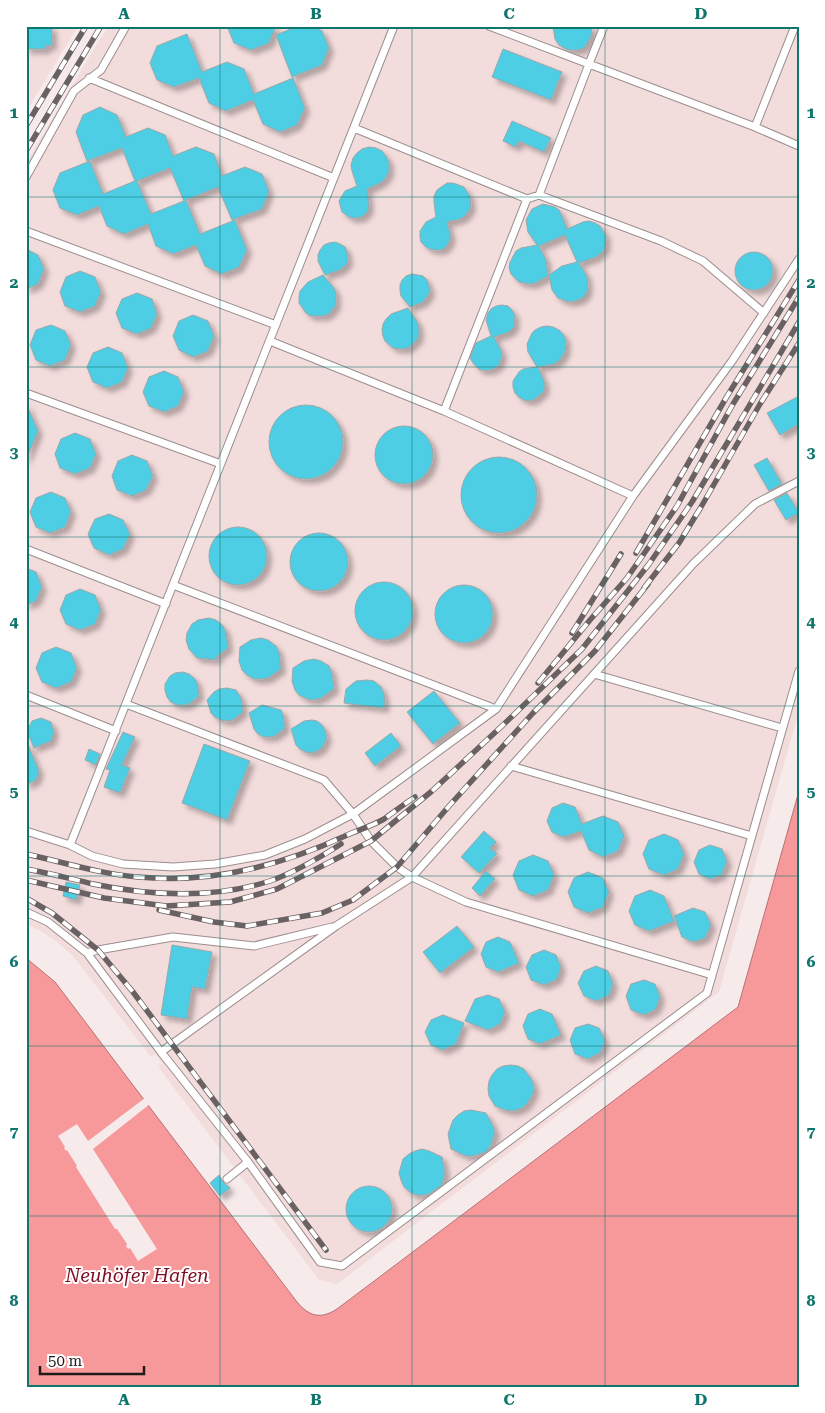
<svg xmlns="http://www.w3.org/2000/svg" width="825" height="1413" font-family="'Roboto Serif',serif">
<defs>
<filter id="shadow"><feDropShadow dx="4.5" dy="4.5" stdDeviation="2.5" flood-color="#0004"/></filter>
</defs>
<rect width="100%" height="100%" fill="#f7eaea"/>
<path fill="#f3dcdc" d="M26,26H78L26,112Z
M109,26H799V711L719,992L337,1284L319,1280L171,1084L158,1066L162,1064L155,1054L151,1057L73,956L57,942L41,931L26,924V163L95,47Z"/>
<path fill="#f7989b" stroke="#b67275" d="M799,791V1387H26V958L55,982L297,1302C309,1316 320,1320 337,1309L738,1007Z"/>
<path fill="#f7eaea" d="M145,1098L150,1104L93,1149L157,1249L138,1261L130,1248L128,1249L126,1246L127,1244L117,1229H115L76,1167L77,1166L67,1150L66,1151L64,1148L65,1147L58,1136L77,1124L88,1141Z"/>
<path fill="#4dcee4" stroke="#9aa7a9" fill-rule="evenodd" filter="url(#shadow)" d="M26,26L52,27V46L46,45V49H26Z
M227,26H276L269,43L251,50L234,43Z
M298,26H312L322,31L329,48L322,65L292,77L276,35Z
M553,26H592L591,37L584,48L578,50H568L559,45L555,39Z
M187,34L202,72L227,62L244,69L254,94L293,78L305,108L297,125L280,132L263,124L253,100L226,111L209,103L199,78L174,87L157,80L150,63L157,46Z
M503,49L562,72L551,100L492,77Z
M100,107L117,115L126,137L148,128L165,135L173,156L196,147L214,154L222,176L245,167L262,174L269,191L262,209L232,220L218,187L186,200L200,234L235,220L247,250L239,267L222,274L205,266L196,245L173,254L156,246L148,224L124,234L107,226L99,206L77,215L60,208L53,190L60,173L90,161L103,194L135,181L122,148L87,161L76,132L83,115ZM170,168L184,201L151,214L137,181Z
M512,121L551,138L544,152L519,141L516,147L503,141Z
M369,147L376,148L382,151L386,156L389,162V172L384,180L380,183L367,189L369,203L368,211L362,217L356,218H351L342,212L339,201L345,191L357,186L352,171L351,165L353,158L357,153L362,149Z
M447,183H453L464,187L470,196L471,207L465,216L460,219L447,222L451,237L449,242L446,247L441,250H435L429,249L425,246L421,242L420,237V231L426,222L436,217L434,202V196L437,190Z
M543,204L555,207L559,210L562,216L567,229L583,222L589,221L595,223L600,226L606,236L605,248L601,253L596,257L579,263L587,276L588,288L586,294L581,299L575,301L569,302L558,298L552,290L549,275L562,266L577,262L565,235L539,246L546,260L548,276L535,283L530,284L519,282L511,274L509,268L510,262L516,251L521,248L537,245L528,232L526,220L532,209Z
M335,242L340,244L345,247L347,252L348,261L346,265L340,270L325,275L318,261V255L320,250L324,245L329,243Z
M26,249L38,255L44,269L38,284L26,289Z
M735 271a19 19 0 1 1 38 0a19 19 0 1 1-38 0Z
M80,271L95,277L101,292L95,306L80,312L65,306L60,292L66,277Z
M412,274L423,276L427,280L430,290L429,294L423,302L410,307L401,296L400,291V285L402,280L406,276Z
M323,275L334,288L336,293V305L329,314L323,316H311L306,313L299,303V297L300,291L308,282Z
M137,293L152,299L157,314L151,328L137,334L122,328L116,313L122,299Z
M502,305L508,306L512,310L515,316L514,327L509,332L494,337L501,350L502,356L499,365L491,370H480L473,363L470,358L476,343L491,336L486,320L488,313L491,309L496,306Z
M408,308L418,323L419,330V335L417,340L408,348L403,349L393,348L385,341L383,336L382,330L383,324L386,319L391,314Z
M193,315L208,321L214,336L208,351L193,357L179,350L173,336L179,321Z
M51,325L65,331L71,345L65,360L50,366L36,360L30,345L36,330Z
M547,326L553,327L559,330L563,334L566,340L565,352L559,361L554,364L538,367L544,381L545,386L543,392L535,399L529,401L524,400L519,397L515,393L513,387V381L519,372L523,369L537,367L528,352L527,344L532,333L535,330L541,327Z
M108,347L122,353L128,368L122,382L107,388L93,382L87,367L93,353Z
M164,371L178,377L184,392L178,406L164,412L149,406L143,392L149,377Z
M799,396V424L780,435L767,413Z
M26,403L38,431L26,460Z
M269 442a37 37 0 1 1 74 0a37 37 0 1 1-74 0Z
M375 455a29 29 0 1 1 58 0a29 29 0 1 1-58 0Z
M75,433L90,439L96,454L90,468L75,474L60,468L55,454L61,439Z
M132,455L147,461L153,476L146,490L132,496L117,490L112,476L118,461Z
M461 495a38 38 0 1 1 76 0a38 38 0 1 1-76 0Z
M767,458L782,484L769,491L754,465Z
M51,492L65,498L71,512L65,527L50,533L36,527L30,512L36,498Z
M787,493L799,513L786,520L774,500Z
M109,514L123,520L130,534L123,549L109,555L94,548L88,534L95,519Z
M209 556a29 29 0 1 1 58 0a29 29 0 1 1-58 0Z
M290 562a29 29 0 1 1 58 0a29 29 0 1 1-58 0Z
M26,568L36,572L42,587L36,601L26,605Z
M355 611a29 29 0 1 1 58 0a29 29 0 1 1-58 0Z
M435 614a29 29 0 1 1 58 0a29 29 0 1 1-58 0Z
M80,589L95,595L101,610L95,624L80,630L66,624L60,610L66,595Z
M209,618L216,620L223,626L226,632L228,648L216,657L218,660L197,658L189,649L186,640L187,633L192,624L198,620Z
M261,638L268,640L276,646L279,652L281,669L268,678L261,679H254L247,675L242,670L239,661L240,647L251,640Z
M56,647L71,653L77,668L71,682L56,688L42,682L36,668L42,653Z
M314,659L321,661L329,666L332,673L334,689L321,698L314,700L307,699L299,695L295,690L292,681L293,668L304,661Z
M183,672L189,674L194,678L197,682L199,696L189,704L183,705H177L171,702L167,697L165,690V684L170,676L175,673Z
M367,680L374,681L381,687L384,694L385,702L384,708L344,703L346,689L356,681Z
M227,688L236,690L241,698L243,712L233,720L227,721L221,720L215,717L211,713L207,700L214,692L219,689Z
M434,691L460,723L433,744L407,712Z
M262,705L281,710L283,714L285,728L275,736L269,737H264L258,734L254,729L249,713Z
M41,718L51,722L54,732L51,741L34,748L27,731L32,721Z
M312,720L317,721L322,725L325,730L327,738L322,748L317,751L311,753L306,752L300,749L296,745L291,729L304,721Z
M123,732L135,737L122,765L130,768L120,793L104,787L110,770L106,769Z
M391,733L401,746L375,766L365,753Z
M26,740L39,771L36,780L26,785Z
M204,744L250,761L227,820L182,803Z
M89,749L100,754L96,765L85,760Z
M563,803L575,807L582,824L603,816L618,822L624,836L618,851L603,857L589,850L581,831L563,837L552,832L547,821L552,808Z
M484,831L496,842L490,848L497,854L479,873L461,857Z
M664,834L678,840L684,854L678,869L664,875L649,869L643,854L649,840Z
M710,845L722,849L727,862L721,875L710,879L699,874L694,862L699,850Z
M533,855L548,861L554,875L548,890L533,896L519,890L513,875L519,861Z
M486,871L495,879L480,896L472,888Z
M588,872L603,878L609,892L603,907L588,913L574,907L568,892L574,878Z
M66,882L80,885L76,900L63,896Z
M650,890L664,896L674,921L649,931L635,925L629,911L635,896Z
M693,908L705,912L711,925L705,938L693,942L682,937L674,916Z
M457,926L474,947L440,973L423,952Z
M498,937L510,942L519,963L498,972L486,967L481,954L486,942Z
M172,945L212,952L205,989L192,987L187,1019L161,1015Z
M544,950L556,955L561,967L557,979L544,985L531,980L526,967L532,955Z
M596,966L608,971L613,984L609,995L596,1001L584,996L578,983L584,971Z
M644,980L655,984L660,997L656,1009L644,1015L631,1010L626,996L631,984Z
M488,995L499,999L505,1012L500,1024L488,1030L465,1021L475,999Z
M540,1009L552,1014L561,1035L540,1044L528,1039L523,1026L528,1014Z
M443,1015L464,1023L456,1044L443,1050L431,1045L425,1032L431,1020Z
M588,1024L599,1028L605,1041L600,1053L588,1059L575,1054L570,1040L575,1028Z
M511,1065L518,1066L524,1069L532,1080L534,1087L533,1094L526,1105L520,1109L512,1111L505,1110L495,1106L489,1096L488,1089L489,1081L492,1075L497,1069L503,1066Z
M471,1110L486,1113L493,1126L495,1132L491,1145L487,1151L480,1154L473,1156H466L451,1149L448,1134L453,1120L458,1115L464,1111Z
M422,1149L429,1151L442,1157L445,1172L442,1185L429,1194L424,1195H416L410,1192L404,1187L401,1180L399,1173L403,1159L409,1154L415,1151Z
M219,1175L223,1182L230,1188L220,1196L210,1183Z
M346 1209a23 23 0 1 1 46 0a23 23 0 1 1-46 0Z"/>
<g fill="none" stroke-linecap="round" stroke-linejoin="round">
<g stroke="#9b8e8e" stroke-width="9">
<path id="service" d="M489,26L589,64L539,195L661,241L703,261L764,313
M604,26L589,64L755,127
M795,26L755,127L799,146
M89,78L334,178
M354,128L527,199L539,195
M26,177L74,91L101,70L126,26
M26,231L276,325
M270,341L444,411L633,496
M26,393L221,464
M444,411L527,199
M26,549L166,604
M173,585L496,709
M594,674L782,728
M26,695L116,731
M126,704L324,780L353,814L371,841L397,867L412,877L466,902L712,975
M511,766L752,836
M26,831L70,845L92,856L123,864L173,867L215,864L265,855L305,839L353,814L496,709L633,496L732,361L799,259
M70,845L394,26
M26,912L48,922L87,953L161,1052L248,1162L320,1262L342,1266L707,993L799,671
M87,953L98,950L173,937L254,946L332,927
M161,1052L336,926L412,877L693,564L755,504L799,481
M227,1179L248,1162"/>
</g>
<use href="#service" stroke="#fff" stroke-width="7"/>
<g stroke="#6a6262" stroke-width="5.5">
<path id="rail" d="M26,126L86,26
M26,151L101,26
M636,553L726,398L799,280
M644,588L679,543L701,507L760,404L799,343
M572,633L621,554
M538,683L590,620L627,578L677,506L733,404L799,297
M26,854C63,862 100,874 138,877C211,884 280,866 345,836C358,830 372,826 384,819C394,812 404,804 415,797
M26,869C49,873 71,879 93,884C151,896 213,899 270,881C296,872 319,858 341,844
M26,880L104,898L166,906L230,902L277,889L371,841L432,791L502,726L582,649L649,564L692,502L799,322
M26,898L52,913L98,950L133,992L326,1250
M159,910L214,922L247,926L322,913L353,900L397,867L449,806L533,713L595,651L648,584"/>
</g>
<use href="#rail" stroke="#fff" stroke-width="4" stroke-dasharray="11" stroke-linecap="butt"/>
</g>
<path fill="none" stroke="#0f766e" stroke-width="1" stroke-opacity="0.55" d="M220,26V1387M412,26V1387M605,26V1387M26,197H799M26,367H799M26,537H799M26,706H799M26,876H799M26,1046H799M26,1216H799"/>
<g text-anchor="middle" stroke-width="4" stroke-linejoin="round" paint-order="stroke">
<g font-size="19" font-style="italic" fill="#800f26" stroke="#fff">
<text x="137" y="1282">Neuhöfer Hafen</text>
</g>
</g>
<rect width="825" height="1413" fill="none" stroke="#ffffff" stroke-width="55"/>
<path d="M40 1366v8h104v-8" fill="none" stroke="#201b1b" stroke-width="2.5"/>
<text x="48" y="1366" font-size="15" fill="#201b1b" stroke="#ffffff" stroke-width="4" paint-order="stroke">50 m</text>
<rect x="28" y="28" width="770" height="1358" fill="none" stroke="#0f766e" stroke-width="2"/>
<g font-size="16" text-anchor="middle" font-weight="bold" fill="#0f766e">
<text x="124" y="19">A</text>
<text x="316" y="19">B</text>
<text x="509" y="19">C</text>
<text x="701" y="19">D</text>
<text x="14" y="118">1</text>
<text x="811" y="118">1</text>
<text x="14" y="288">2</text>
<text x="811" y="288">2</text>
<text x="14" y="458">3</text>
<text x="811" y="458">3</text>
<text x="14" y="627">4</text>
<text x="811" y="627">4</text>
<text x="14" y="797">5</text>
<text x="811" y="797">5</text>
<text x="14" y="967">6</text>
<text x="811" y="967">6</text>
<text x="14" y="1137">7</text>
<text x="811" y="1137">7</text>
<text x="14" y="1306">8</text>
<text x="811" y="1306">8</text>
<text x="124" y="1405">A</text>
<text x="316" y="1405">B</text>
<text x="509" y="1405">C</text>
<text x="701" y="1405">D</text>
</g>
</svg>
